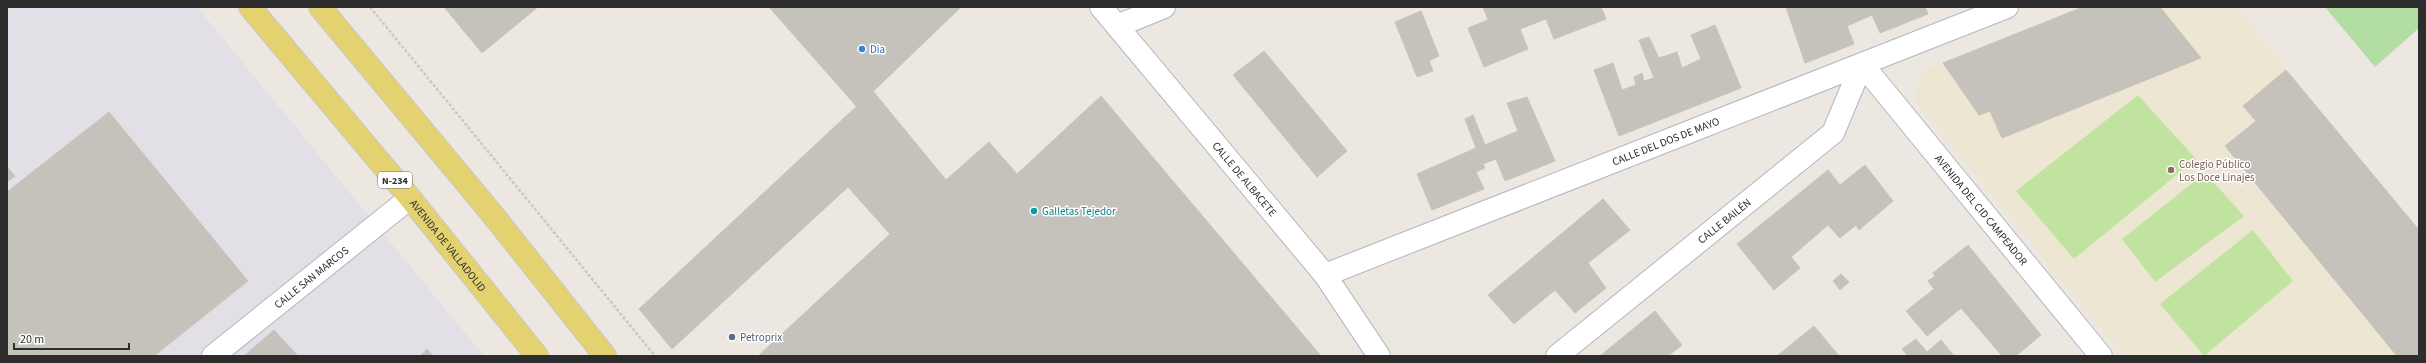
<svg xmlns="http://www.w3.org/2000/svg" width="2426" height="363" font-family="'Source Sans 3',sans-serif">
<rect width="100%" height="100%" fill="#ece8e1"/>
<path fill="#e2e0e6" d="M7,7H197L484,356H7Z"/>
<path fill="#ece6d2" d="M2083,7H2235L2419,230V356H2123L1914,98L1919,80L1926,70Z"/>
<path fill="#b2dda3" d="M2325,7H2419V28L2375,67Z"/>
<path fill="#c1e3a0" d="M2138,95L2196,159L2074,259L2016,191Z
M2205,173L2244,216L2155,282L2122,239Z
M2253,230L2293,281L2204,356L2160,304Z"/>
<path fill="#c5c2bc" stroke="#c8c4ba" d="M444,7H538L482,53Z
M769,7H961L857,107Z
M1483,7H1601L1606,19L1554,39L1546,19L1520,29L1528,49L1484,67L1468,28L1488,20Z
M1786,7H1925L1928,14L1880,33L1872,15L1847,26L1854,44L1805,63Z
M2083,7H2160L2201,58L2002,138L1990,111L1979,115L1943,63Z
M1421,11L1439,56L1429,61L1433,71L1417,77L1395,22Z
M1715,25L1741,88L1619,136L1594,70L1613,63L1622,90L1636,85L1634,77L1642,73L1644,81L1654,78L1639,40L1649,37L1659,58L1677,52L1682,68L1701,59L1691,35Z
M1264,51L1347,151L1317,177L1233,75Z
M2286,70L2419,230V356H2397L2225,146L2256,121L2243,106Z
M873,91L946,180L989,142L1017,174L1101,96L1321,356H758L890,234L848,187L672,349L639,309Z
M1527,97L1555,161L1505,181L1496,159L1483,164L1485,168L1476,172L1484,189L1432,210L1417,174L1476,148L1465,119L1473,115L1485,145L1518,131L1507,103Z
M109,112L248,281L154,356H7V192Z
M1865,165L1893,201L1859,230L1856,225L1840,238L1828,225L1791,257L1800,268L1774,290L1737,244L1828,170L1840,185Z
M7,167L15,176L7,182Z
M1603,199L1630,230L1588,263L1606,288L1575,313L1555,290L1514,324L1488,295Z
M1968,245L2041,335L2016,356H2002L1961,308L1927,336L1906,311L1934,289L1928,281L1935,276L1933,273Z
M1841,274L1849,282L1840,290L1833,281Z
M1655,311L1682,345L1668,356H1600Z
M1814,326L1839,356H1777Z
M274,330L298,356H244Z
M1916,339L1927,352L1941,340L1954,356H1908L1902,349Z
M427,349L433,356H420Z"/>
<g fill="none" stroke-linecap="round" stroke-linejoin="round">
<g stroke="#b4b5bf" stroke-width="24">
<g id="minor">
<path id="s1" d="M1101,7L1325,275L1379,356"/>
<path d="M1117,26L1164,7"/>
<path id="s2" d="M1325,275L2007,7"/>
<path id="s3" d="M213,356L410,198"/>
<path id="s4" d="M1557,356L1833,133L1862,64L2101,356"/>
</g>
</g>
<g stroke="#c8c8c8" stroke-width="24">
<g id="primary">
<path id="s5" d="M250,7L410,198L537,356"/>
<path d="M320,7L493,215L605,356"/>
</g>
</g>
<path stroke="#c8c8c8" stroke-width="2.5" stroke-dasharray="3 2" stroke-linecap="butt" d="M370,7L655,356"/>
<use href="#minor" stroke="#fff" stroke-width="22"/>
<use href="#primary" stroke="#e3d26f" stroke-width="22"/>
</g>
<circle fill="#3f7fe0" stroke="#fff" stroke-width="1.5" cx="862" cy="49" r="4"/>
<circle fill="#8d6e63" stroke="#fff" stroke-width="1.5" cx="2171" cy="170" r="4"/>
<circle fill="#0f9aa8" stroke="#fff" stroke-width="1.5" cx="1034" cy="211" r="4"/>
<circle fill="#5c6f8a" stroke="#fff" stroke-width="1.5" cx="732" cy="337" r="4"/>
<g text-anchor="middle" stroke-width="3" stroke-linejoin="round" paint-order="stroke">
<rect fill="#fff" stroke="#6c6c6c" stroke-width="1" x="378" y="172" width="34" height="16" rx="3"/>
<g font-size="10" font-weight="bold" fill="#2d2d2d">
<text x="395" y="184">N-234</text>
</g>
<g font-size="11" fill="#366cbe" stroke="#fff" text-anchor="start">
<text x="870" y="53">Dia</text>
</g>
<g font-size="11" fill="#2d2d2d" stroke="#fff">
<text dy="4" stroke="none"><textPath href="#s2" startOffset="366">CALLE DEL DOS DE MAYO</textPath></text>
<text dy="4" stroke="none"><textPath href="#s1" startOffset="224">CALLE DE ALBACETE</textPath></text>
<text dy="4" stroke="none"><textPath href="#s4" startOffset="618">AVENIDA DEL CID CAMPEADOR</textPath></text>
<text dy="4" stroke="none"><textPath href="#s4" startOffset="215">CALLE BAILÉN</textPath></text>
<text dy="4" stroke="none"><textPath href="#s5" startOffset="310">AVENIDA DE VALLADOLID</textPath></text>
<text dy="4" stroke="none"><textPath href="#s3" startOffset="126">CALLE SAN MARCOS</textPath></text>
</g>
<g font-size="11" fill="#785e54" stroke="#fff" text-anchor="start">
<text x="2179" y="168">Colegio Público<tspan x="2179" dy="13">Los Doce Linajes</tspan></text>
</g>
<g font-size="11" fill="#0d838f" stroke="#fff" text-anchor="start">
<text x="1042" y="215">Galletas Tejedor</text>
</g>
<g font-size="11" fill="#4e5e75" stroke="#fff" text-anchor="start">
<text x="740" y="341">Petroprix</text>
</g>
</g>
<rect width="2426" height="363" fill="none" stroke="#2d2d2d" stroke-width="16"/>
<path d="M14 343v6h115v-6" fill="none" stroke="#2d2d2d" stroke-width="2"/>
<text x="20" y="343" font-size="12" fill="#2d2d2d" stroke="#ffffff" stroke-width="3" paint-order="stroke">20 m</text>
</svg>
